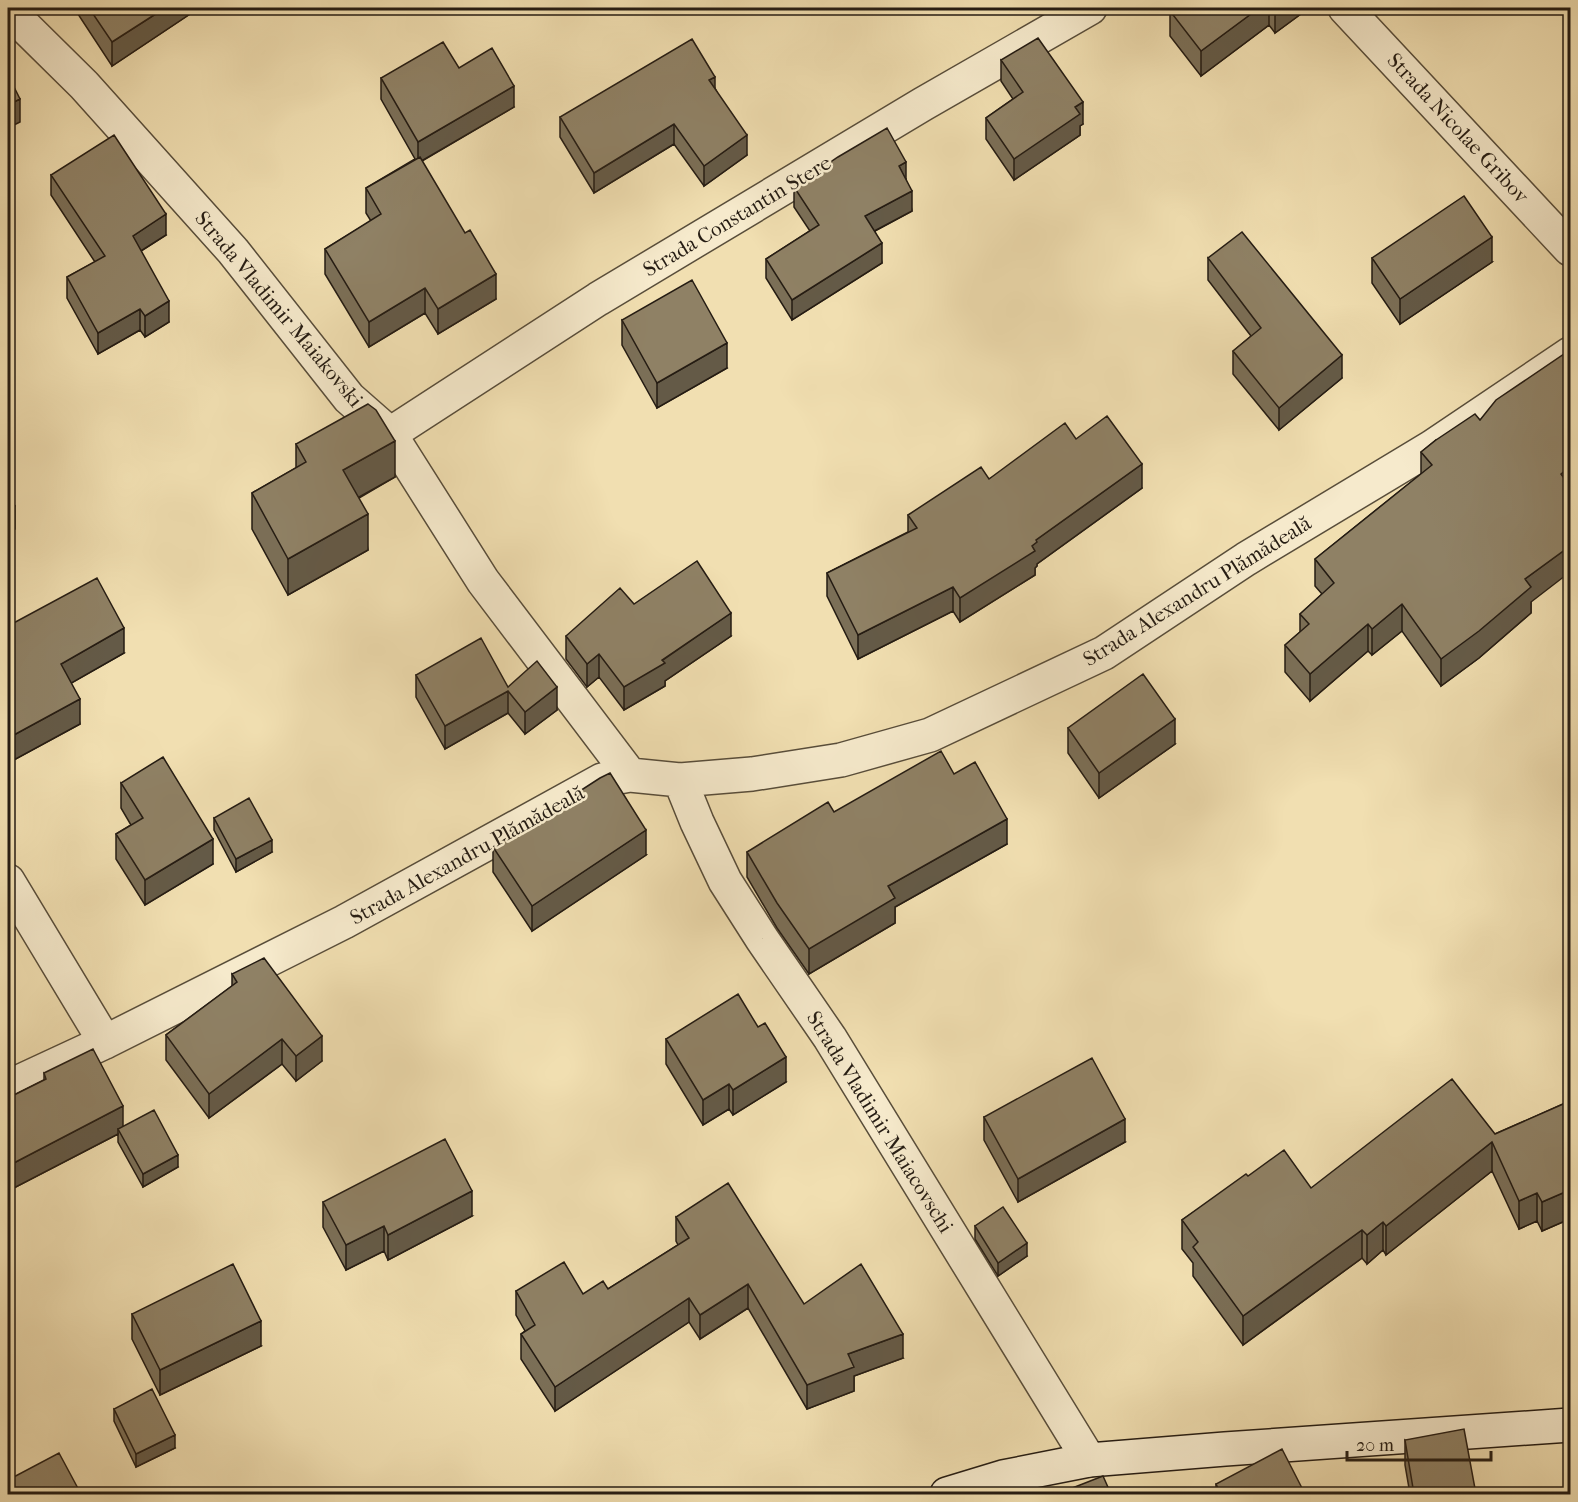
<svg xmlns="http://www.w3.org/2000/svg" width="1578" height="1502" font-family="'IM FELL French Canon',serif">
<rect width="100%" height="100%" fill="#f1dfb1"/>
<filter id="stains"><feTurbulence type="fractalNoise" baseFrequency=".00333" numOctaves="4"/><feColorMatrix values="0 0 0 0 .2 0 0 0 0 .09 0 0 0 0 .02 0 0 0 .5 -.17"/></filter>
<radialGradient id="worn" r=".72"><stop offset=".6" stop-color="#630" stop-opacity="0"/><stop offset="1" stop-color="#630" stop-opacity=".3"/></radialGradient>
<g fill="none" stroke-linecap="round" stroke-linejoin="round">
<g stroke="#584d3a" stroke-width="36">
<path id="street" d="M1345,8L1570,249
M8,10L84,85L233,251L349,398L390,434L483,581L630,775
M390,434L598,299L923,104L1090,8
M680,780L697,822L725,881L762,939L830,1038L1089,1460
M8,881L105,1042
M8,1087L105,1042L344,922L602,780L630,775L680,780L752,774L841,760L930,735L1104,653L1246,559L1432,447L1570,354"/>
</g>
<g stroke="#251c13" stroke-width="36">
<path id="secondary" d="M947,1494L1003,1477L1089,1460L1225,1449L1570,1425"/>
</g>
<use href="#street" stroke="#f6eacc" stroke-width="33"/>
<use href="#secondary" stroke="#f6eacc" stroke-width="33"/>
</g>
<path fill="#7b6f57" stroke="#251c13" stroke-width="1.5" d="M74,8H199L112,66Z
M1175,8H1309L1275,33L1269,25L1201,76L1170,36V11Z
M1001,60L1083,124L1080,126V135L1014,180L986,139V118L1013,99L1001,81Z
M459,68L514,107L422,161L496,299L438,334L425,313L369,347L325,274V249L371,221L366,213V188L415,159L381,99V78Z
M715,88L747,155L704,186L674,144L594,193L560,137V117Z
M51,175L166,235L141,251L169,322L145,337L140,330L98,354L67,298V277L95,262L51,195Z
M906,179L912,211L875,231L882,263L792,320L766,278V259L810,231L794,207V187Z
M1208,258L1342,378L1279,430L1233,374V351L1251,336L1208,280Z
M1372,258L1492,262L1400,324L1372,283Z
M622,320L727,368L657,408L622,345Z
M1076,439L1142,488L1037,564V566L1035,568V575L960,622L953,611L858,659L827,596V573L908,532V515L989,479Z
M1436,440L1531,602V613L1479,658L1441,686L1402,631L1372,655L1368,651L1310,701L1285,672V645L1300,632V614L1322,594L1315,586V559L1421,474V452Z
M296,444L395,477L359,498L368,550L288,595L252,529V493L296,468Z
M634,604L731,636L665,681V686L624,710L599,677L587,687L566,659V636Z
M8,626L124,653L71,683L80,724L12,761L8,752Z
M416,675L508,687L557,710L525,734L508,713L445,749L416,697Z
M1068,728L1175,744L1099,798L1068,753Z
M954,774L1007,844L895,907V923L809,974L777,928L747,877V852L834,812Z
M121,783L213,864L145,905L116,859V834L131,825L121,808Z
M214,818L272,852L236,872L214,830Z
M493,847L646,855L532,931L493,872Z
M232,974L322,1061L296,1081L282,1064L209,1118L166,1060V1035L232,986Z
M666,1039L786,1082L733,1115L729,1109L703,1125L666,1064Z
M44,1073L123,1126L178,1167L143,1187L118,1142V1134L8,1191V1098L44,1080Z
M1570,1101V1235L1565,1221L1542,1231L1537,1221L1519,1229L1492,1171L1386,1255L1383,1250L1367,1264L1362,1258L1243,1345L1193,1276V1263L1182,1249V1220L1248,1176L1311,1188L1495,1134Z
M984,1117L1125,1142L1018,1202L984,1140Z
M323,1202L472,1216L388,1260L384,1251L346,1270L323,1227Z
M676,1217L804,1304L903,1358L854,1376V1391L807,1409L748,1308L700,1339L689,1322L555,1411L521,1359V1334L525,1331L516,1315V1291L583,1294L608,1289L678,1245L676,1241Z
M975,1226L1027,1256L998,1276L975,1239Z
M132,1314L261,1346L160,1395L132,1339Z
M114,1409L175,1448L136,1467L114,1421Z
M1405,1440L1476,1494H1410L1405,1465Z
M1216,1484L1305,1494H1216Z"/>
<path fill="#645a47" stroke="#251c13" stroke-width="1.5" d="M165,8H199L112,66V42Z
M1259,8H1269V25L1201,76V51Z
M1275,8H1309L1275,33Z
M9,46V69L8,70V47Z
M715,77V97L709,80Z
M514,86V107L418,163V142Z
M20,99V122L8,128V105Z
M1083,102V124L1080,126V135L1014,180V159L1075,107Z
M674,124V144L594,193V173Z
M747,135V155L704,186V166Z
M906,162V182L899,166Z
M912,191V211L865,236V216Z
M166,214V235L133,256V236Z
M1492,237V262L1400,324V299Z
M882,243V263L792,320V300Z
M496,274V299L438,334V309Z
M425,288V313L369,347V322Z
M169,301V322L145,337V316Z
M140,309V330L98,354V333Z
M727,343V368L657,408V383Z
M1342,355V378L1279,430V408Z
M395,441V477L343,506V470Z
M1142,464V488L1037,564V566L1035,568V575L960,622V598L1032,546L1036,540Z
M1570,466V493L1561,474Z
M15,506V529L8,533V510Z
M368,514V550L288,595V559Z
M1570,546V572L1531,602V613L1479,658L1441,686V659L1525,579Z
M953,587V611L858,659V635Z
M1402,604V631L1372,655V629Z
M731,613V636L665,681V686L624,710V687Z
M1368,624V651L1310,701V674Z
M124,628V653L61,689V664Z
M599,654V677L587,687V664Z
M557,687V710L525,734V712Z
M508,691V713L445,749V726Z
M80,699V724L12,761V736Z
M1175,719V744L1099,798V773Z
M1007,819V844L895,907V923L809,974V949L888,886Z
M646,830V855L532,931V906Z
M213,839V864L145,905V880Z
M272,840V852L236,872V859Z
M322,1036V1061L296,1081V1056Z
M282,1039V1064L209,1118V1094Z
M786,1057V1082L733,1115V1090Z
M729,1084V1109L703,1125V1100Z
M123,1106V1131L118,1129V1134L8,1191V1166Z
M1125,1119V1142L1018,1202V1179Z
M1492,1142V1171L1386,1255V1226Z
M178,1155V1167L143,1187V1174Z
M472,1191V1216L388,1260V1235Z
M1565,1192V1221L1542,1231V1202Z
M1537,1193V1221L1519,1229V1201Z
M1383,1222V1250L1367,1264V1235Z
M384,1226V1251L346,1270V1245Z
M1362,1230V1258L1243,1345V1316Z
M1027,1243V1256L998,1276V1263Z
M748,1284V1308L700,1339V1315Z
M689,1298V1322L555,1411V1387Z
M261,1321V1346L160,1395V1370Z
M903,1334V1358L854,1376V1391L807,1409V1385L848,1354Z
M175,1435V1448L136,1467V1454Z"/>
<path fill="#8f8165" stroke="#251c13" stroke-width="1.5" d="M89,8H165L112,42Z
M1175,8H1259L1201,51L1170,11Z
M1038,38L1083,102L1075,107L1080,114L1014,159L986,118L1023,92L1001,60Z
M692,39L715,77L709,80L747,135L704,166L674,124L594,173L560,117Z
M443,42L459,68L492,48L514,86L418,142L381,78Z
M8,75L20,99L8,105Z
M887,128L906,162L899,166L912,191L865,216L882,243L792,300L766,259L819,225L794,187L838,157Z
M114,135L166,214L133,236L169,301L145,316L140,309L98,333L67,277L105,256L51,175Z
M420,157L465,233L470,230L496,274L438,309L425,288L369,322L325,249L381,214L366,188Z
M1464,196L1492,237L1400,299L1372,258Z
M1242,232L1342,355L1279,408L1233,351L1261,328L1208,258Z
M692,280L727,343L657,383L622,320Z
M1570,350V466L1561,474L1570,486V546L1525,579L1531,587L1479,631L1441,659L1402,604L1372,629L1368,624L1310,674L1285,645L1309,624L1300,614L1334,583L1315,559L1432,465L1421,452L1436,440L1475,414L1480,420L1496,400Z
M368,404L376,410L395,441L343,470L368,514L288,559L252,493L306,462L296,444Z
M1107,416L1142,464L1036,540L1037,542L1032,546L1035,551L960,598L953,587L858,635L827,573L917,528L908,515L981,467L989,479L1065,423L1076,439Z
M8,494L15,506L8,510Z
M697,561L731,613L662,660L665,663L624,687L599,654L587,664L566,636L620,588L634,604Z
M97,578L124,628L61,664L80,699L12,736L8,727V626Z
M481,638L508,687L537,661L557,687L525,712L508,691L445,726L416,675Z
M1143,674L1175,719L1099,773L1068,728Z
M941,751L954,774L975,762L1007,819L888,886L895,898L809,949L777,903L747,852L828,802L834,812Z
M163,757L213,839L145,880L116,834L143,818L121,783Z
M610,773L646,830L532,906L493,847L600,778Z
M249,798L272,840L236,859L214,818Z
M264,958L322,1036L296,1056L282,1039L209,1094L166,1035L237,982L232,974Z
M738,994L758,1027L765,1023L786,1057L733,1090L729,1084L703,1100L666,1039Z
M93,1049L123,1106L8,1166V1098L46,1079L44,1073Z
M1092,1058L1125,1119L1018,1179L984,1117Z
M1452,1079L1495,1134L1570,1101V1206L1565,1192L1542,1202L1537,1193L1519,1201L1492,1142L1386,1226L1383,1222L1367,1235L1362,1230L1243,1316L1193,1247L1198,1242L1182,1220L1246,1174L1248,1176L1284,1150L1311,1188Z
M154,1110L178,1155L143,1174L118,1129Z
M445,1139L472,1191L388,1235L384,1226L346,1245L323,1202Z
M728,1183L804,1304L861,1264L903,1334L848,1354L854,1367L807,1385L748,1284L700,1315L689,1298L555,1387L521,1334L535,1325L516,1291L564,1262L583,1294L603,1281L608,1289L689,1238L676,1217Z
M1003,1207L1027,1243L998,1263L975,1226Z
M233,1264L261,1321L160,1370L132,1314Z
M152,1389L175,1435L136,1454L114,1409Z
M1464,1429L1476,1494H1414L1405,1440Z
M1282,1449L1305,1494H1221L1216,1484Z
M59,1453L81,1494H8V1480Z
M1103,1476L1111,1494H1057Z"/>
<g text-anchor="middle" stroke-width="5" stroke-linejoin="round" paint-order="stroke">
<g font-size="21" fill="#251c13" stroke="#f6eacc">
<text transform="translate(1458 128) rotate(47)" y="7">Strada Nicolae Gribov</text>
<text transform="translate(737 216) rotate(-31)" y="7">Strada Constantin Stere</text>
<text transform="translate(279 309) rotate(50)" y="7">Strada Vladimir Maiakovski</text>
<text transform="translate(1197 591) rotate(-32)" y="7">Strada Alexandru Plămădeală</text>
<text transform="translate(467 855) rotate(-29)" y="7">Strada Alexandru Plămădeală</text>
<text transform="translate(880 1122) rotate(58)" y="7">Strada Vladimir Maiacovschi</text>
</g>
</g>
<rect width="1578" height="1502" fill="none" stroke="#f1dfb1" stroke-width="30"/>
<rect x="9" y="9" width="1560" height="1484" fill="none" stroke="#251c13" stroke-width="3"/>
<rect x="15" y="15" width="1548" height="1472" fill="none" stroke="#251c13" stroke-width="1.5"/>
<path d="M1347 1451v9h144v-9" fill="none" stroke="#251c13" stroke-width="3"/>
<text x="1356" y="1451" font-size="18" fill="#251c13" stroke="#f6eacc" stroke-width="4.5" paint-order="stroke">20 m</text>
<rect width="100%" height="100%" filter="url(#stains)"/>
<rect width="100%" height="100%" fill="url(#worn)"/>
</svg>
